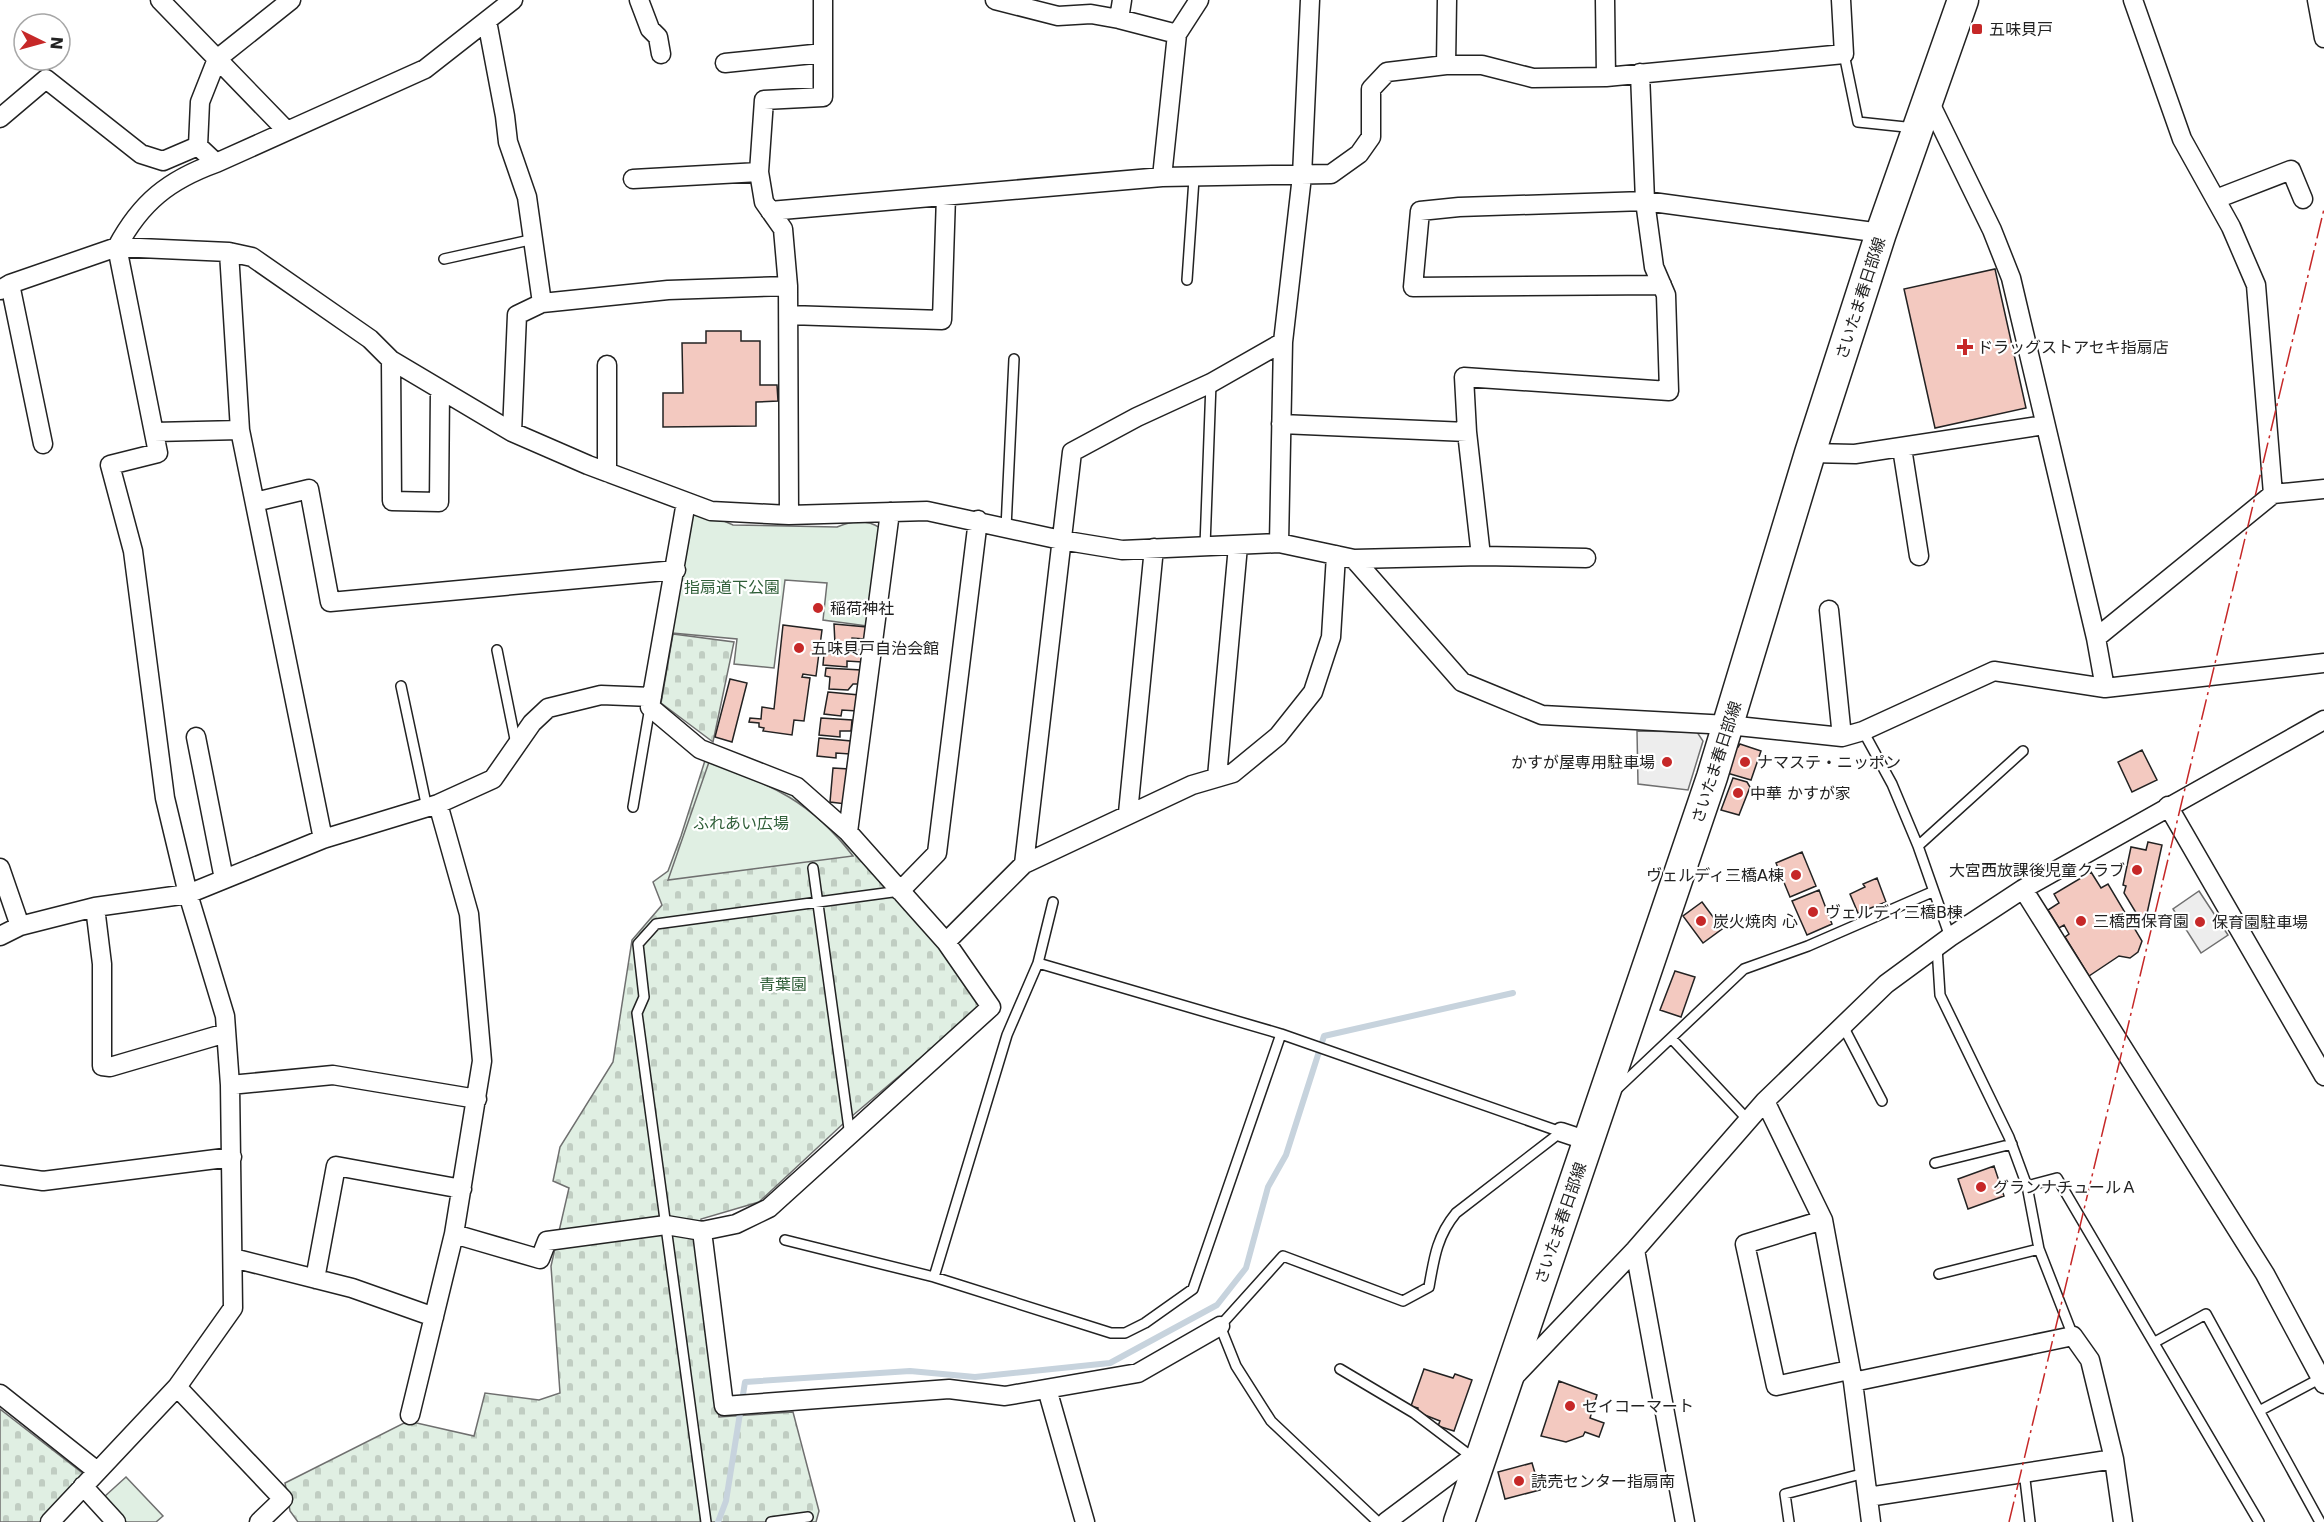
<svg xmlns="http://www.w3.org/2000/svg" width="2324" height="1522" font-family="'DejaVu Sans','Noto Sans JP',sans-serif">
<defs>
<pattern id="cemetery-stones" width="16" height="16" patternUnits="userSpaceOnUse" patternTransform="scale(1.5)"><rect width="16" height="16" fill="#e0efe3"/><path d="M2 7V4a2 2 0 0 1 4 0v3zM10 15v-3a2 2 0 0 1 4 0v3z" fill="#c0cdc2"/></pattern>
</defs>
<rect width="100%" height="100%" fill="#fff"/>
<path fill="url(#cemetery-stones)" stroke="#6f6f6f" stroke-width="1.5" d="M673,634L734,642L713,742L661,703Z
M708,751L792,793L842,836L917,918L982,1006L845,1122L759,1202L701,1219L698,1239L719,1417L793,1412L819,1511L816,1522H298L290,1511L285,1483L408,1421L474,1436L485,1393L539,1400L560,1393L551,1266L569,1188L553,1181L560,1147L613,1062L632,940L662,905L653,882L668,871L681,836Z
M0,1409L85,1475L42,1522H0Z"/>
<path fill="#e0efe3" stroke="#6f6f6f" stroke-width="1.5" d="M694,508L733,525L837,527C851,521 867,519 880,528L867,626L823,620L827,583L785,580L774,668L734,664L737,639L672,633Z
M709,762C773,786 810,800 853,856L668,880Z
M126,1477L163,1516L156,1522H126L104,1497Z"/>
<path fill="#ededed" stroke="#6f6f6f" stroke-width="1.5" d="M1637,731L1697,732L1703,741L1688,790L1638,784Z
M2199,891L2228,935L2201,953L2173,909Z"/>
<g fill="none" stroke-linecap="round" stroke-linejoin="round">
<path stroke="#c7d3dd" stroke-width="6" d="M718,1522L726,1501L745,1382L910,1371L975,1377L1110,1363L1217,1305L1246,1268L1268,1187L1286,1155L1324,1036L1513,993"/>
</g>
<path fill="#f3c9c0" stroke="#222" stroke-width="1.5" d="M1995,269L2026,408L1935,428L1904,289Z
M706,331H741V341H760V385H777L778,401L756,402V426L663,427V393H683L682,343H706Z
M834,624L867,627L865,639L852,638L851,646L835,644Z
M783,625L822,630L816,676L803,674L802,677L810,678L804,721L794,720L792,735L763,731L764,728L759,727V723L749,722L750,718L761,719L762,707L774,709Z
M831,647L863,650L862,662L847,661V667L823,665L824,654H830Z
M826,668L861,670L859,684H853L848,690L829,689L830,677L825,676Z
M730,679L747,683L732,742L715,737Z
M828,692L859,695L857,711L842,710L841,716L824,714Z
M821,718L852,720L851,731H840V737L819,735Z
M819,738L851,741L850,754L836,753V758L817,756Z
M1740,744L1761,751L1751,780L1727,773L1735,746L1738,747Z
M2142,750L2157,780L2132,792L2118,762Z
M833,768L849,769L846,804L830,802Z
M1733,778L1747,782L1750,787L1739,815L1721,810Z
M2148,842L2162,845L2146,918L2138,916L2124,893L2126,886L2123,885L2131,847L2146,850Z
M1802,852L1816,886L1790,897L1776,863Z
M2091,872L2101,888L2108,884L2142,941L2138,952L2130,958L2119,956L2089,976L2065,937L2069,934L2064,925L2059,928L2048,910L2059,903L2054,894Z
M1877,878L1886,902L1858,913L1850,894L1865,887L1863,884Z
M1819,890L1832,924L1807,935L1792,901Z
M1702,902L1722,929L1703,943L1683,916Z
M1675,971L1695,977L1681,1017L1660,1010Z
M1994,1166L2004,1196L1968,1209L1958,1179Z
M1424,1369L1453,1378L1455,1374L1472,1380L1454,1431L1438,1426L1440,1421L1417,1412L1418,1408L1411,1406Z
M1559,1381L1597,1395L1590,1418L1604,1423L1599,1437L1585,1432L1583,1436L1566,1442L1541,1436Z
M1532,1463L1540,1490L1505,1499L1498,1472Z"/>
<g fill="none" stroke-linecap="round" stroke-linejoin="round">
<g stroke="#222" stroke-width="12">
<path id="service" d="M1844,54L1858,122L1915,128
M444,259L534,239
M1187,280L1194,179
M1006,528L1014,359
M1205,546L1211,383
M497,650L516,744
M401,686L427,808
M1863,731L1892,784L1918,846L1950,937
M633,807L650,707
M1918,846L2023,751
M813,868L850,1136
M1937,947L1940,995L2009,1137L2027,1186L2039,1249L2073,1336
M1038,963L1281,1034L1561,1132
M1843,1026L1882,1101
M1671,1038L1748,1120
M1617,1089L1744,969L1808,946L1932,892
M1935,1163L2012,1144
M2027,1186L2057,1178L2259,1522
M785,1240L934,1277L1111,1333H1125L1145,1323L1193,1289L1281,1034
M1939,1274L2039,1249
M934,1277L1007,1035L1038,963L1053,902
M2155,1342L2206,1314L2320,1522
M1340,1369L1414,1413L1472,1457
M2261,1410L2321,1378
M2024,1471L2030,1522
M706,1522L637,1013L644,997L638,944L656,924L900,891
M771,1522L808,1517
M1378,1522L1271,1421L1236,1366L1220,1326L1283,1256L1403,1301L1429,1287C1434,1258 1437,1236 1456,1213L1561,1132
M1789,1522L1785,1494L1865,1473"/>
</g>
<g stroke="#222" stroke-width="21">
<path id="minor" d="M160,0L286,130
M639,0L650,29L658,37L661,54
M995,0L1058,16L1091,14L1119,19L1177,34L1162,177
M1605,0L1606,77
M2133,0L2182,139L2231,227L2256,285L2273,494
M2317,0L2324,38
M1119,19L1122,0
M487,21L505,116L508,142L527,197L542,303L517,315L512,432
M1177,34L1199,0
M725,63L823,53
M1446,65L1447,0
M1928,99L1992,230L2011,278L2096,638L2105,688
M0,118L46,79L141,154L163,161L198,146L216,163L425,69L513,0
M198,146L200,102L217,59L291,0
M216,163C169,180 141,202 117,247L158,453L110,465L133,551L165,798L188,894L225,1016L230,1085L233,1308L177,1387L283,1499L259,1522
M633,179L759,172
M2216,199L2291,170L2303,199
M770,211L1162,177L1331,174L1359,154L1371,137V89L1387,72L1446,65H1482L1533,78L1606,77L1844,54L1841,0
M229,252L240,430L323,839
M10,284L43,444
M1662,285L1413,287L1420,211L1459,207L1645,201L1881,233
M0,290L10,284L117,247L229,252L252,257L370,339L391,360L512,432L588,465L711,511L789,515L927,511L1061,540L1122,550L1279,543L1354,559L1462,682L1542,715L1728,725L1842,737L1863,731L1994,671L2105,688L2324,663
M542,303L668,290L788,286
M789,315L942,320L946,196
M391,360L392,501L439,502L440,390
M607,365V472
M1281,424L1467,432
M154,432L240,430
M1902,448L1919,556
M1810,453L1855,454L2044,425
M255,502L309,489L330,602L676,570
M686,502L650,707L700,749L797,787L848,832L946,942L1024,864L1192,785L1233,773L1278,736L1313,692L1331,637L1336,555
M789,515L788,286L783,229L764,202L759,172L764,100L823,97V0
M1279,543L1283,342L1302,176L1310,0
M1481,556L1586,558
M1354,559L1481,556L1467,432L1464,377L1669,391L1666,295L1654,267L1645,201L1640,73
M1829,610L1842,737
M2096,638L2273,494L2324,489
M196,737L224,879
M1217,777L1238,546
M2168,806L2324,1076
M1128,813L1154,548
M848,832L890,512
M1024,864L1072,452L1137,417L1211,383L1283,342
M0,868L20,926
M2023,889L2265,1274L2324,1384
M900,891L937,853L978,520
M95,907L102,964V1066L110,1067L226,1033
M0,936L20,926L95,907L188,894L323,839L438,804L493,779L532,723L548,708L601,695L652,697
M946,942L991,1007L769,1208L736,1224L702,1231L724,1406L949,1389L1005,1396L1138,1373L1220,1326
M230,1085L333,1075L477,1099
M1765,1101L1823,1220L1853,1382L1871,1522
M1561,1132L1588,1141
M0,1175L43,1181L232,1157
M1823,1220L1745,1244L1776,1386L1849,1370
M454,1234L540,1259L547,1241L666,1225L702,1231
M1635,1250L1685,1522
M233,1258L352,1288L434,1317
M315,1279L336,1166L462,1189
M1513,1378L1635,1250L1765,1101L1886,984L1950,937L2023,889L2324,720
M1853,1382L2073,1336L2090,1360L2114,1459L2123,1522
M1047,1389L1085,1522
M0,1394L97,1471
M410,1415L454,1234L482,1061L469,914L438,804
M83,1486L116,1522
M1868,1497L2114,1459
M50,1522L177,1387
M1386,1522L1481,1451"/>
</g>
<g stroke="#222" stroke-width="33">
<path id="primary" d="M1459,1522L1712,777L1810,453L1881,233L1963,0"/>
</g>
<use href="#service" stroke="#fff" stroke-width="9"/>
<use href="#minor" stroke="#fff" stroke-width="18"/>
<use href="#primary" stroke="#fff" stroke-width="30"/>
<path stroke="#c62828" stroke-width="1.5" stroke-dasharray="21 4.5 3 4.5" stroke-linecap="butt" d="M2009,1522L2324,209"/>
</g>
<g fill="#c62828" stroke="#fff" stroke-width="2">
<rect x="1971" y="23" width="12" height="12" rx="3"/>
<path d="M1962 338h6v6h6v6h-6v6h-6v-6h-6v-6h6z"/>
<circle cx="818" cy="608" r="6"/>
<circle cx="799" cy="648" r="6"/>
<circle cx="1667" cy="762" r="6"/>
<circle cx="1745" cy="762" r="6"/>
<circle cx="1738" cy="793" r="6"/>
<circle cx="2137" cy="870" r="6"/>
<circle cx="1796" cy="875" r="6"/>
<circle cx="1813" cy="912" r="6"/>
<circle cx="1701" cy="921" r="6"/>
<circle cx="2081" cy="921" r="6"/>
<circle cx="2200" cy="922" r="6"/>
<circle cx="1981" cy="1187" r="6"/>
<circle cx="1570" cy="1406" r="6"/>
<circle cx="1519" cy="1481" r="6"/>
</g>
<g text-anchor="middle" stroke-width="4.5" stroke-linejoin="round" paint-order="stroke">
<g font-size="16" fill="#222" stroke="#fff" text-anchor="start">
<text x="1989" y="35">五味貝戸</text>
<text x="1977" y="353">ドラッグストアセキ指扇店</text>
<text x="830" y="614">稲荷神社</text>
<text x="811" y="654">五味貝戸自治会館</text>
<text x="1655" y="768" text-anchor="end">かすが屋専用駐車場</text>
<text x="1757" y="768">ナマステ・ニッポン</text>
<text x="1750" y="799">中華 かすが家</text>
<text x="2125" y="876" text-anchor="end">大宮西放課後児童クラブ</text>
<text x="1784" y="881" text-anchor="end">ヴェルディ三橋A棟</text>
<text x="1825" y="918">ヴェルディ三橋B棟</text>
<text x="1713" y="927">炭火焼肉 心</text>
<text x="2093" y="927">三橋西保育園</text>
<text x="2212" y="928">保育園駐車場</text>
<text x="1993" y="1193">グランナチュールＡ</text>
<text x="1582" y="1412">セイコーマート</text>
<text x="1531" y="1487">読売センター指扇南</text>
</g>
<g font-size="16" fill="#222" stroke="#fff">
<text transform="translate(1860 298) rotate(-72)" y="6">さいたま春日部線</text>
<text transform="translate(1716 762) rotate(-72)" y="6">さいたま春日部線</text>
<text transform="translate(1560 1223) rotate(-71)" y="6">さいたま春日部線</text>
</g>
<g font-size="16" fill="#2f5e38" stroke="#fff">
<text x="732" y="593">指扇道下公園</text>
<text x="741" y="829">ふれあい広場</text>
<text x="783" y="990">青葉園</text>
</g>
</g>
<g transform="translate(42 42) rotate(95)"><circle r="28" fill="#ffffff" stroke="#a7a7a7" stroke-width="1.5"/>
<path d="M0-4.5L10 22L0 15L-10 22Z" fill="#c62828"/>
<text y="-9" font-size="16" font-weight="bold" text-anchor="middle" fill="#222222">N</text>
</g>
</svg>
